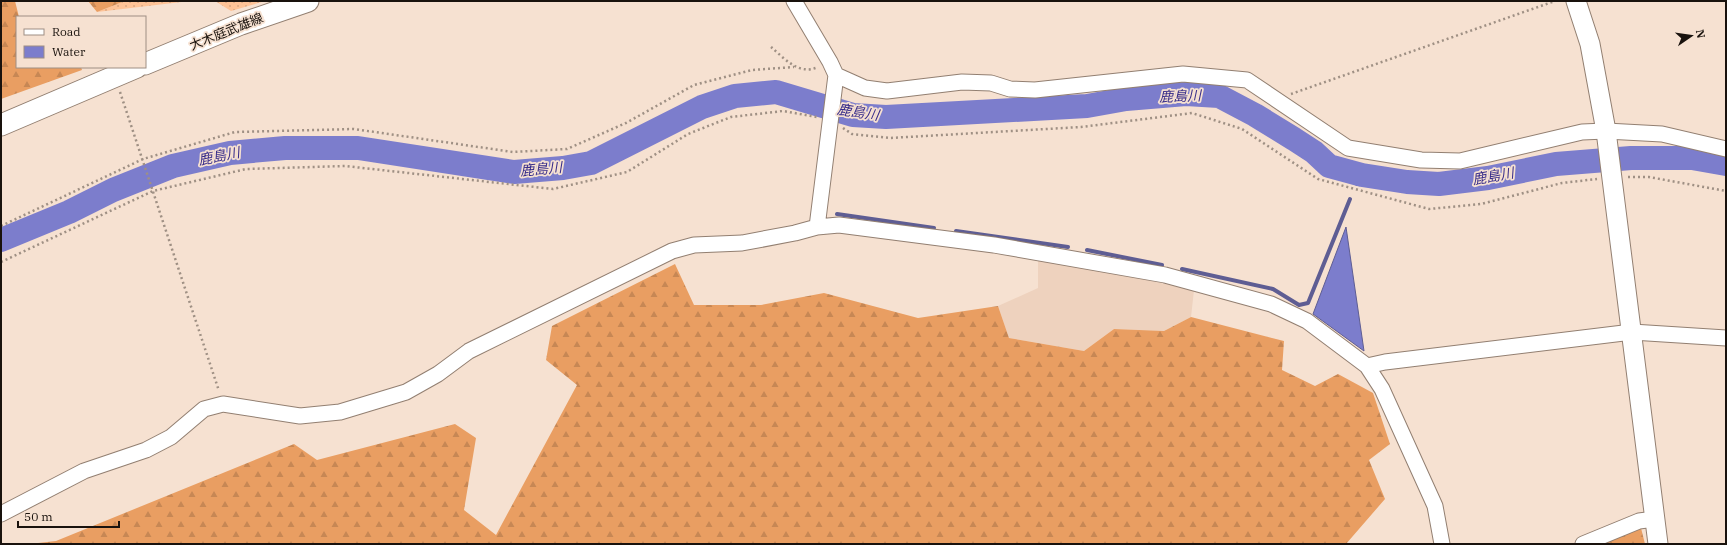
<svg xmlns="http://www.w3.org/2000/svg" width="1727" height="545" font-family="'IBM Plex Serif','Noto Sans JP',serif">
<defs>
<pattern id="grass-dots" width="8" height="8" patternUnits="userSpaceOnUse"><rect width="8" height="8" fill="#fec397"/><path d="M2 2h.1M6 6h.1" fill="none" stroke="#d9a681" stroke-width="1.8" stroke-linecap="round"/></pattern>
<pattern id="forest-firs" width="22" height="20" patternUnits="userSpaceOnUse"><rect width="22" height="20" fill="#e99e62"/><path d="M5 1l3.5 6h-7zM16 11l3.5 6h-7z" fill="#c78754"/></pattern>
</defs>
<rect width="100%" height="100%" fill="#f6e1d1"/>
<path fill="#eed2be" d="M1038,257L1194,290L1191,317L1164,331L1114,329L1084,351L1009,338L998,306L1038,288Z"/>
<path fill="url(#grass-dots)" d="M125,1H190L97,12Z
M215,1H265L231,11Z"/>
<path fill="url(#forest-firs)" d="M1,1H15L19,17H17V67H81L82,70L1,99Z
M88,1H125L97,12Z
M675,264L694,305H761L824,293L918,318L998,306L1009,338L1084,351L1114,329L1164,331L1191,317L1284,341L1282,370L1315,386L1338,374L1373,393L1390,444L1369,460L1385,499L1346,544H29L56,541L294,444L317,460L455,424L476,438L464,510L496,535L577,385L546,360L552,326Z
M1641,528L1645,544H1602Z"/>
<path fill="#7c7dcc" stroke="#5e5d93" d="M1346,227L1364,351L1313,314Z"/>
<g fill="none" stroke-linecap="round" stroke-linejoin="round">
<path stroke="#5e5d93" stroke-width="4" d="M1357,184L1362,175
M837,214L934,228
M956,231L1068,247
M1087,250L1162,265
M1182,269L1273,289L1299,305L1308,303L1350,199"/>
<path stroke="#7c7dcc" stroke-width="24" d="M1,240L69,212L113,190L173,166L230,153L285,148H358L514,172L563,168L591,163L702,107L735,96L776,92L853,115L886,117L1087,106L1126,99L1186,94L1219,96L1255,115L1294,139L1314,152L1329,166L1362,175L1407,182L1439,184L1488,178L1556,164L1631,158H1692L1726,164"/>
<g stroke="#927f71" stroke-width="17">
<path id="minor" d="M794,1L830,62L836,75L817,227
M836,75L865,88L887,91L962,82L991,83L1010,89L1035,90L1183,74L1247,80L1348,148L1421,160L1460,161L1582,132L1606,131L1662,134L1726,149
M1367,366L1385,362L1632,332L1726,338
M1,514L84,471L146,450L171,437L204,409L223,404L300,416L340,412L406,392L438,374L469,351L672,251L694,245L742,243L795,233L817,227L839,225L994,245L1165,275L1271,304L1307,321L1367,366L1382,389L1435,506L1442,544
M1583,544L1639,521L1655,519"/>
</g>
<g stroke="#927f71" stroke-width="21">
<path id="tertiary" d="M1576,1L1590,44L1606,131L1658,544"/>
</g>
<g stroke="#927f71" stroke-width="23">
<path id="secondary" d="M145,64L241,24L308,1
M1,125L137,67"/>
</g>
<path stroke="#9f9084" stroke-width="2.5" stroke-dasharray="2 3" stroke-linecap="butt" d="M771,47C784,58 799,76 818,67
M120,92L219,391
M1291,94L1555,1
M843,128L852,134L890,138L1081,127L1192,113L1242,129L1318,179L1429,209L1481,204L1562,183L1597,179
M1628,177H1649L1726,191
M1,226L143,159L235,132L354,129L513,152L567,149L626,123L694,85L752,70L794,67
M1,262L153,191L246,169L345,166L553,189L627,172L688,134L731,117L783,111L817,117"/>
<use href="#minor" stroke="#fff" stroke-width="15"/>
<use href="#tertiary" stroke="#fff" stroke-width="19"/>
<use href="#secondary" stroke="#fff" stroke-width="21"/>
</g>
<g text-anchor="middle" stroke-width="3.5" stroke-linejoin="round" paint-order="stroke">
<g font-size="13" fill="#19120d" stroke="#f6e1d1">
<text transform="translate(226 31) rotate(-22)" y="5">大木庭武雄線</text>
</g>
<g font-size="14" font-style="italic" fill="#382d8a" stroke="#f6e1d1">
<text transform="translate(1180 96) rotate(-2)" y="5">鹿島川</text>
<text transform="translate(858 112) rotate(9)" y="5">鹿島川</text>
<text transform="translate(219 156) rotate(-11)" y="5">鹿島川</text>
<text transform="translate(541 169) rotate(-5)" y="5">鹿島川</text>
<text transform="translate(1493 176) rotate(-10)" y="5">鹿島川</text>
</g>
</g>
<rect width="1727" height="545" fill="none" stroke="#19120d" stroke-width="4"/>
<rect x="16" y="16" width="130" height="52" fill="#f6e1d1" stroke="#9e8e83"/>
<rect x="24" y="29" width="20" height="6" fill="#ffffff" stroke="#9e8e83"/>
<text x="52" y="36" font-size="12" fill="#19120d">Road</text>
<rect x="24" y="46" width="20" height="12" fill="#7c7dcc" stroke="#9e8e83"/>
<text x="52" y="56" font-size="12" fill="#19120d">Water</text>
<g transform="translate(1691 36) rotate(77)" stroke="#f6e1d1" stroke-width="3" paint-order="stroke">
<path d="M0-3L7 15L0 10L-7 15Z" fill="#19120d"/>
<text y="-6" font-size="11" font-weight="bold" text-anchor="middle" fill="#19120d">N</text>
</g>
<path d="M18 521v6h101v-6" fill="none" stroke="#19120d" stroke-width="2"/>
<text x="24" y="521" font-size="12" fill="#19120d" stroke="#f6e1d1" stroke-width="3" paint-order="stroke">50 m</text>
</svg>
